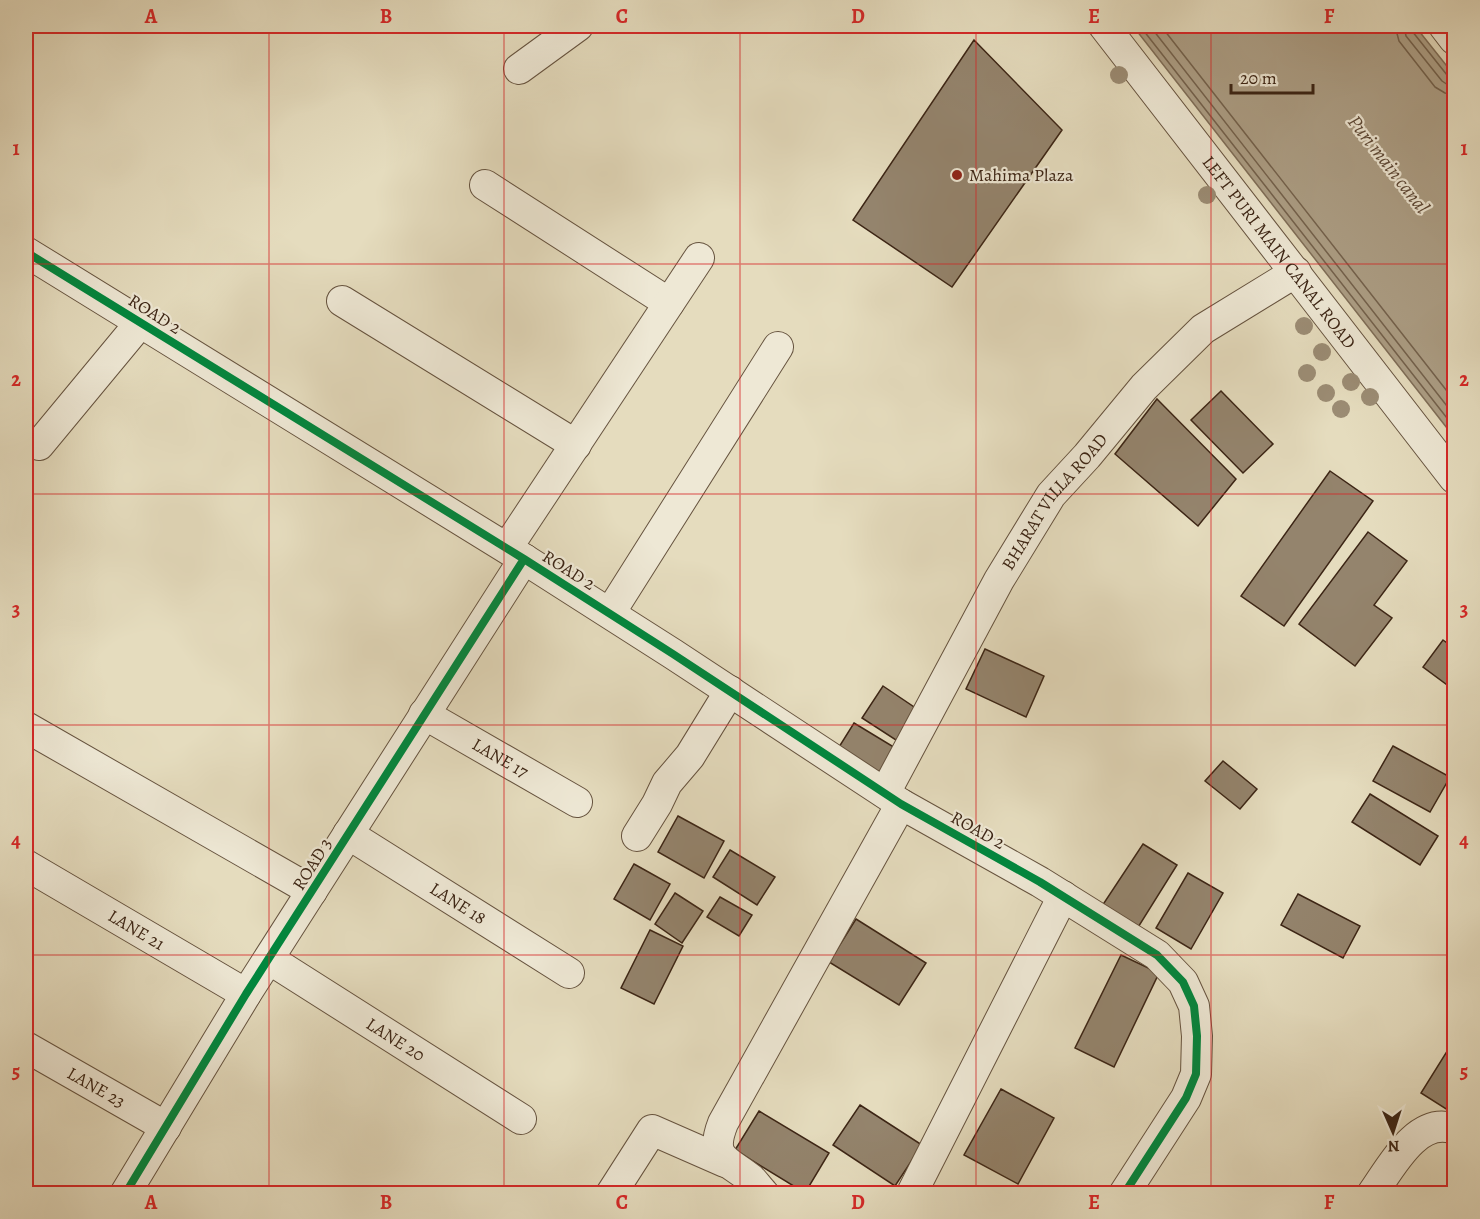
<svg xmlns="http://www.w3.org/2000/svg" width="1480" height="1219" font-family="Alegreya,serif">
<rect width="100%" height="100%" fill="#e5dcbe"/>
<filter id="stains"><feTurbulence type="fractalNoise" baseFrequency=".00333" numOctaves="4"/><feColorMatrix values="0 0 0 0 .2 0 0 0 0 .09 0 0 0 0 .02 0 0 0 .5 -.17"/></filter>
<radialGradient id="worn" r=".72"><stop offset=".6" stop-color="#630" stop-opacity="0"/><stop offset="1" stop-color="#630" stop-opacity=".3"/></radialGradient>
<path fill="#ac9e85" stroke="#7f6e58" stroke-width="1.5" d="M1133,26H1415L1454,75V437Z"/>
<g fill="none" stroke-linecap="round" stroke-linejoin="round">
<path stroke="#74624d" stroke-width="1.5" d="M1140,26L1454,427
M1150,26L1454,415
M1161,26L1454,400
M1395,26L1399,41L1435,87L1445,93L1454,95
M1404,26L1406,36L1442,81L1448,85L1454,86
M1411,26L1412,31L1447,75L1454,78"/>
</g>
<path fill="#94846d" stroke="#3c2515" stroke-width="1.5" d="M974,40L1062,130L952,287L853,220Z
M1221,391L1273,444L1243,473L1191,420Z
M1157,399L1236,479L1198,526L1115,454Z
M1330,471L1373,501L1284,626L1241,596Z
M1368,532L1407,561L1374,605L1392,618L1355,666L1299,624Z
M1443,640L1454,648V690L1423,667Z
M985,649L1044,676L1026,717L966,689Z
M883,686L920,711L899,742L862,718Z
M854,723L897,749L882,774L839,747Z
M1393,746L1450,777L1430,812L1373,781Z
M1223,761L1257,789L1240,809L1205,781Z
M1370,794L1438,836L1420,865L1352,822Z
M678,816L724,841L704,878L658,852Z
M1143,844L1177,865L1137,929L1102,906Z
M730,850L775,877L757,905L713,877Z
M634,864L670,884L650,920L614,899Z
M1188,873L1223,893L1191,949L1156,928Z
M675,893L703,911L682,943L655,924Z
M1298,894L1360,926L1343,958L1281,925Z
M720,897L752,915L739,936L707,917Z
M856,919L926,963L899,1005L829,962Z
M650,930L683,946L654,1004L621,988Z
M1121,955L1159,973L1114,1067L1075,1048Z
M1454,1040V1114L1421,1093Z
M1001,1089L1054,1118L1018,1184L964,1155Z
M860,1105L922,1145L895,1186L833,1145Z
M759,1111L829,1153L805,1193L735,1150Z"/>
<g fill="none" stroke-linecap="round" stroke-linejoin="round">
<g stroke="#66533f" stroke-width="32">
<g id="minor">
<path id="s1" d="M1104,26L1454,478"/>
<path d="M1444,26L1454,39"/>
<path d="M519,69L578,26"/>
<path d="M485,185L669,303"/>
<path d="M26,252L524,559L673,654L901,804L1040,882L1157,955L1183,982L1194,1006L1197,1036L1196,1074L1186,1098L1124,1194"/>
<path d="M342,301L576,445"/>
<path d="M39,445L140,323"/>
<path d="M507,548L699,258"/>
<path d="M610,613L778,347"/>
<path id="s2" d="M424,714L577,802"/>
<path d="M26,727L312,891"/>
<path id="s3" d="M885,793L999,580L1051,495L1087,456L1144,387L1203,329L1296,272"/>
<path id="s4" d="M348,834L569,973"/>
<path d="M637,836L657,804L667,783L690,756L730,691"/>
<path id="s5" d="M26,865L246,994"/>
<path id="s6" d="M269,959L521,1119"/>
<path id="s7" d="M26,1047L166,1127"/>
<path d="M913,1191L1063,896"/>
<path d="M125,1194L246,994L524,559"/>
<path d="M611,1194L652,1130L725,1162"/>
<path d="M764,1194C759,1189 755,1183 751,1179C726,1159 709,1159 723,1123L901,804"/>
<path d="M1372,1194C1390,1169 1417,1115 1454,1129"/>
</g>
</g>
<use href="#minor" stroke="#eee8d5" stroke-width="30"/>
<g stroke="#eee8d5" stroke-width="11">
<path id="cycleway" d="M26,252L524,559L673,654L901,804L1040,882L1157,955L1183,982L1194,1006L1197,1036L1196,1074L1186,1098L1124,1194
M125,1194L246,994L524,559"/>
</g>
<use href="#cycleway" stroke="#00873e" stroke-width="8"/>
</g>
<g fill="#9b8c74">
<circle cx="1119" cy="75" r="9"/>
<circle cx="1207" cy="195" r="9"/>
<circle cx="1304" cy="326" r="9"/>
<circle cx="1322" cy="352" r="9"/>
<circle cx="1307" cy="373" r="9"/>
<circle cx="1351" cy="382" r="9"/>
<circle cx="1326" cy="393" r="9"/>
<circle cx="1370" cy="397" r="9"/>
<circle cx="1341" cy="409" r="9"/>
</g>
<path fill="none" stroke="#d62828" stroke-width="1.5" stroke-opacity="0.55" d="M269,26V1194M504,26V1194M740,26V1194M976,26V1194M1211,26V1194M26,264H1454M26,494H1454M26,725H1454M26,955H1454"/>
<circle fill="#8f2418" stroke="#eee8d5" stroke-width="2" cx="957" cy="175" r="6"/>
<g text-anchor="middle" stroke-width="4.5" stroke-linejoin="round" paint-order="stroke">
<g font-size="18" fill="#3c2515" stroke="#eee8d5" text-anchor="start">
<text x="969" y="181">Mahima Plaza</text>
</g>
<g font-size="18" fill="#3c2515" stroke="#eee8d5">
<text dy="6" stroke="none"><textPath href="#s1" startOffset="286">LEFT PURI MAIN CANAL ROAD</textPath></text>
<text transform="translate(155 314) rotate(32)" y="6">ROAD 2</text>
<text dy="6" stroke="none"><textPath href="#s3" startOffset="338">BHARAT VILLA ROAD</textPath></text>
<text transform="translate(569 570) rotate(32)" y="6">ROAD 2</text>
<text dy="6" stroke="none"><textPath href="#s2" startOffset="88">LANE 17</textPath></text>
<text transform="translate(978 830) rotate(29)" y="6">ROAD 2</text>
<text transform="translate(312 864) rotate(-58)" y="6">ROAD 3</text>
<text dy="6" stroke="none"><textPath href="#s4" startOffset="130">LANE 18</textPath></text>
<text dy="6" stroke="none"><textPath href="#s5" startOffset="128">LANE 21</textPath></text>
<text dy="6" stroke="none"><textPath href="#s6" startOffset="150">LANE 20</textPath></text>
<text dy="6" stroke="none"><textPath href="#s7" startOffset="81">LANE 23</textPath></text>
</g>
<g font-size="20" font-style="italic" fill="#5e4937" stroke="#eee8d5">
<text transform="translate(1389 164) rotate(52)" y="7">Puri main canal</text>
</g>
</g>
<rect width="1480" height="1219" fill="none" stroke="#e5dcbe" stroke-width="66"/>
<g transform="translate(1393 1132) rotate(177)" stroke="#eee8d5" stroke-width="4.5" paint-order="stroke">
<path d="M0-4.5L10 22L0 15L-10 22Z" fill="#3c2515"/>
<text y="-9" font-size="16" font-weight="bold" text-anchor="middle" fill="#3c2515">N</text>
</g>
<path d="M1231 84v9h82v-9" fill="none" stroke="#3c2515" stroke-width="3"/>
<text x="1240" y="84" font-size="18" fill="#3c2515" stroke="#eee8d5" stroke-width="4.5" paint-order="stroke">20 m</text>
<rect x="33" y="33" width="1414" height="1153" fill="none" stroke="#d62828" stroke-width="2"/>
<g font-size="20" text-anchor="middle" font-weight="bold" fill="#d62828">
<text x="151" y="23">A</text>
<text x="386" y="23">B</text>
<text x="622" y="23">C</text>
<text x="858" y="23">D</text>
<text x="1094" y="23">E</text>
<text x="1329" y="23">F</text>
<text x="16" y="155">1</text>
<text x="1464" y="155">1</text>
<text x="16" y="386">2</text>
<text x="1464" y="386">2</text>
<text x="16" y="616">3</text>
<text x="1464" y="616">3</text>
<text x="16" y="847">4</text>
<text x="1464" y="847">4</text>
<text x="16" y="1078">5</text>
<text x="1464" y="1078">5</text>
<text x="151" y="1209">A</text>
<text x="386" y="1209">B</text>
<text x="622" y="1209">C</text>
<text x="858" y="1209">D</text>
<text x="1094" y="1209">E</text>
<text x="1329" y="1209">F</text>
</g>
<rect width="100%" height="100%" filter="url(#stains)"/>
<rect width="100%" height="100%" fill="url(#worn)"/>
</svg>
